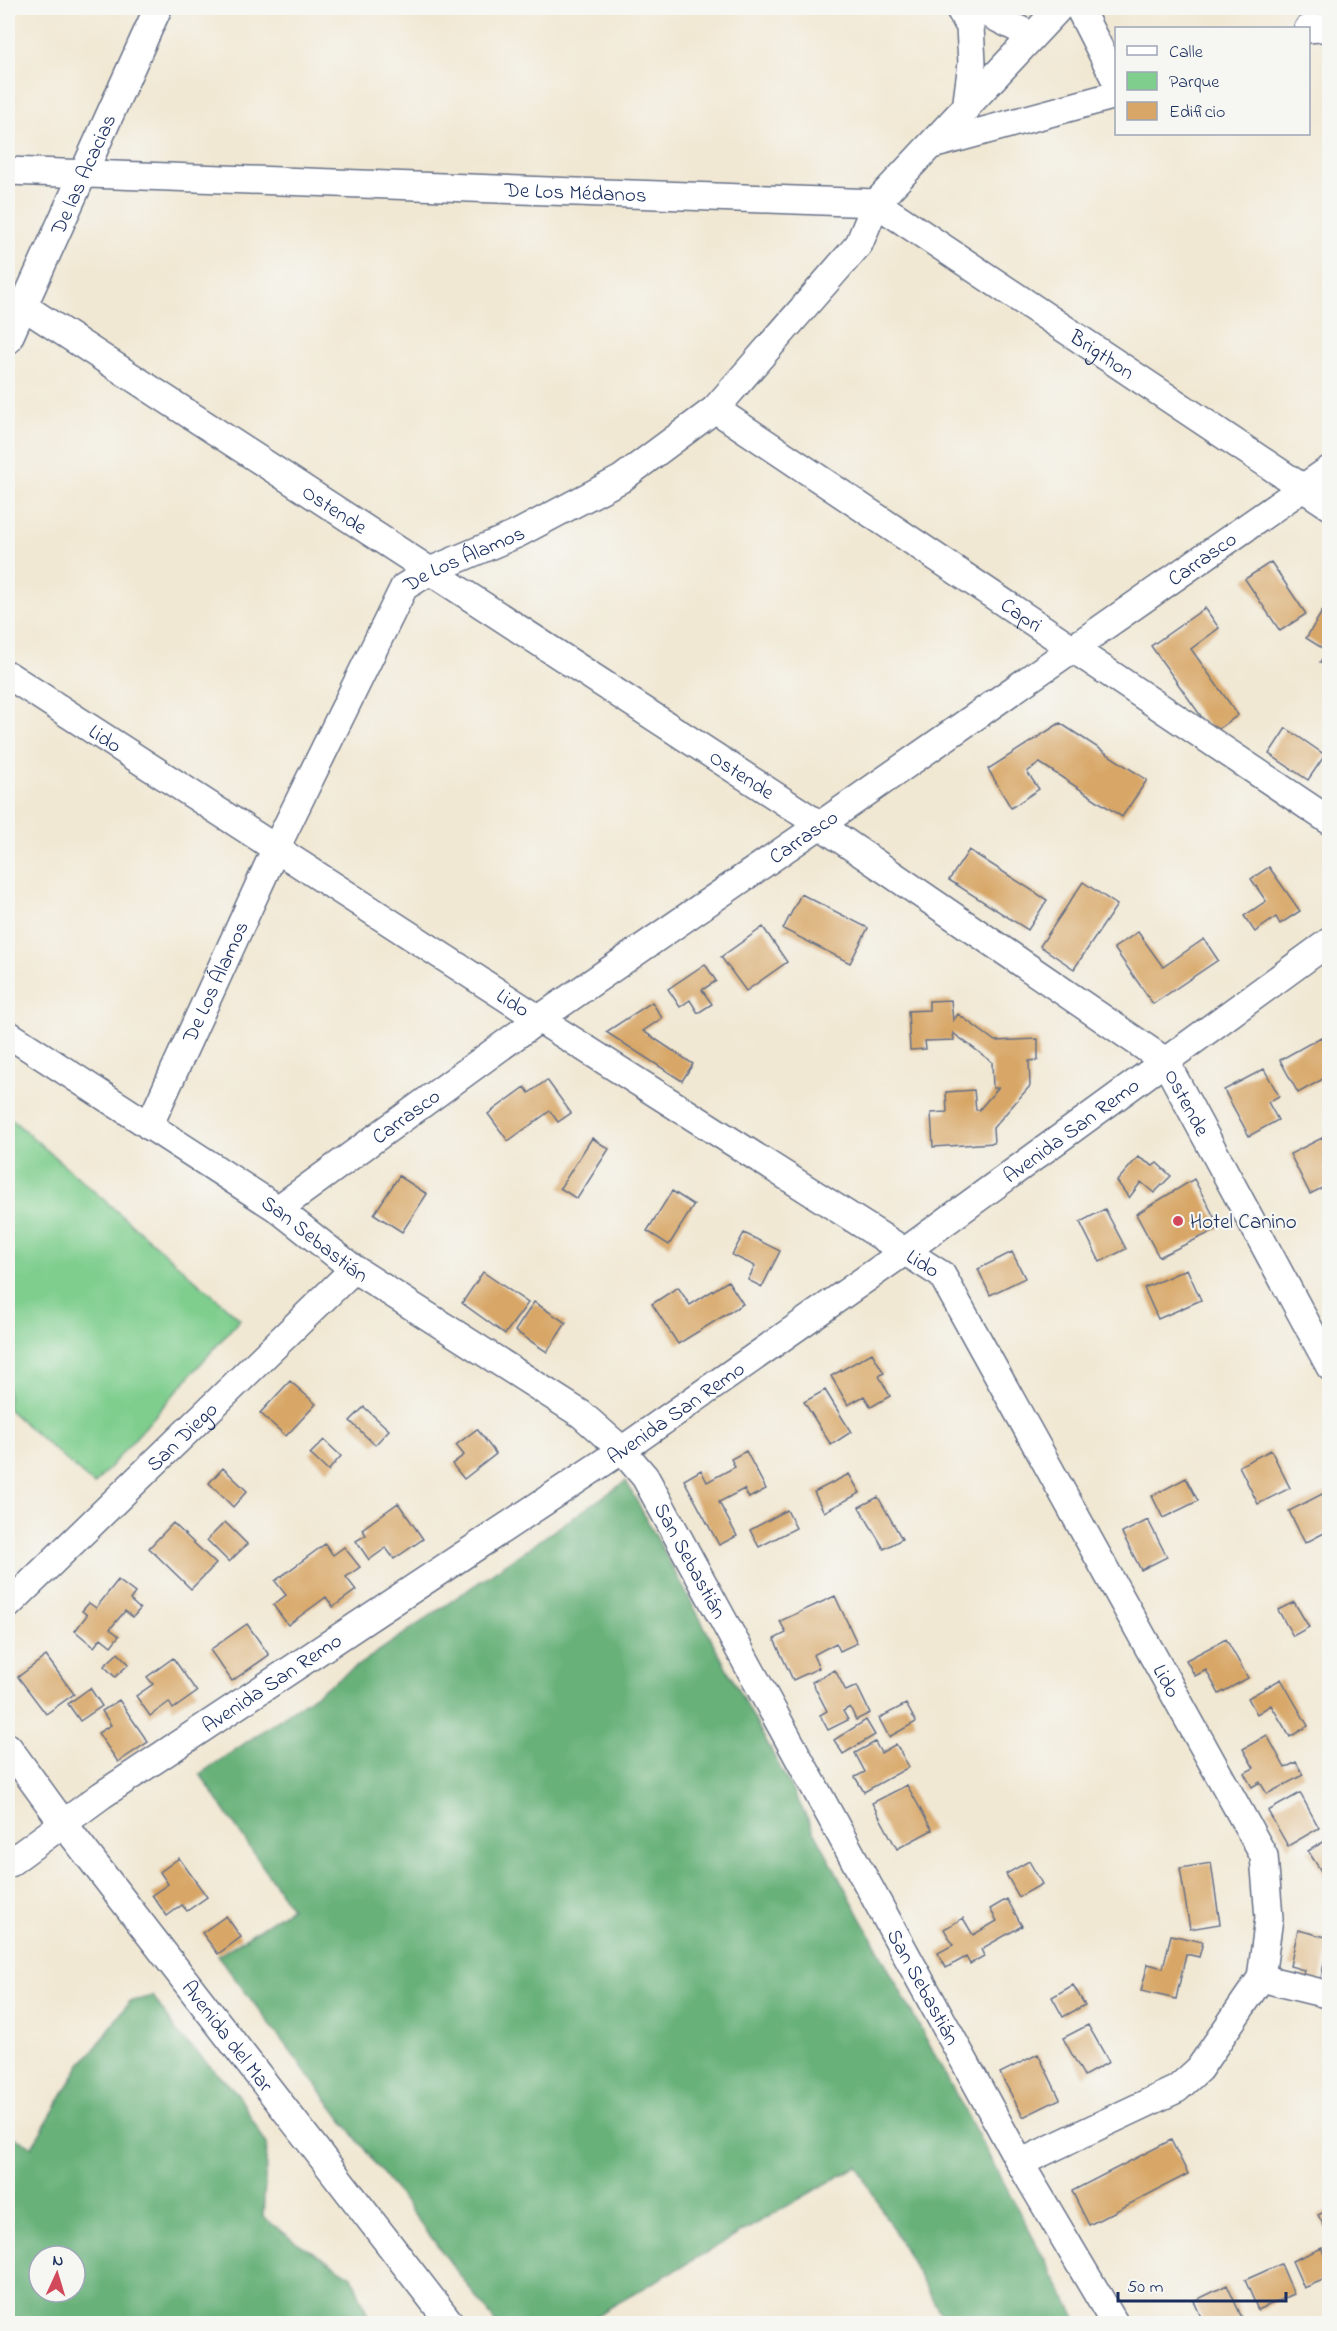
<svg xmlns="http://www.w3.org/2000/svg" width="1337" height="2331" font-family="'Indie Flower',sans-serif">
<rect width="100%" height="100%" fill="#f6f6f2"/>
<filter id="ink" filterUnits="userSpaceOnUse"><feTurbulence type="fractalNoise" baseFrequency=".0167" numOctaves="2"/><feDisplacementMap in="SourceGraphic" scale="12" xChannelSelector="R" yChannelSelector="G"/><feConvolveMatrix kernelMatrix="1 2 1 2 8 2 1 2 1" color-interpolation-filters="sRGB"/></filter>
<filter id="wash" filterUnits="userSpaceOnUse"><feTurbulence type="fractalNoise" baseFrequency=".008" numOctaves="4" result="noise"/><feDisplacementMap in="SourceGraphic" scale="24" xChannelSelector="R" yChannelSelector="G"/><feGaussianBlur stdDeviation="1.35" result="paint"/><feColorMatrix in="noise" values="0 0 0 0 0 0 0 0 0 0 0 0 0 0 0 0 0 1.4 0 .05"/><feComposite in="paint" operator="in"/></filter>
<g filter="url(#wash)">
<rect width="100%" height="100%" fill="#f1e8d3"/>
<path fill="#7fce8e" stroke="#4d7e76" stroke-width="1.5" d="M8,1116L240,1319L94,1485L8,1409Z"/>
<path fill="#67b179" stroke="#41706c" stroke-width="1.5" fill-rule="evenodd" d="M626,1481L1079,2323H946L857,2166L583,2323H496L218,1956L291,1908L200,1774Z
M153,1996L178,2034L238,2094L267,2146L263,2217L298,2243L352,2276L371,2323H8V2134L32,2147L81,2064L97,2046L129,2002ZM39,2256H75V2292H39Z"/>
<g id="blocks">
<path fill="#d8a768" d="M1271,562L1306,614L1280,631L1245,579Z
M1330,599V667L1320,662L1327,651L1306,638Z
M1205,608L1219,628L1191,649L1238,715L1213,733L1151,646Z
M1060,723L1147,780L1122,817L1040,763L1027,772L1039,789L1011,808L988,769Z
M1286,728L1325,755L1308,780L1269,754Z
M969,850L1047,900L1028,930L949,880Z
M1269,867L1300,911L1280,924L1276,917L1255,932L1244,916L1266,901L1251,879Z
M1083,882L1117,905L1074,969L1040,946Z
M801,894L868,928L850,963L783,929Z
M763,927L787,962L746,991L721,957Z
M1138,932L1163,967L1204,939L1218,960L1153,1004L1114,948Z
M705,964L716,981L702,990L712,1004L698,1013L690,1000L680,1007L668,989Z
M951,1000L953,1021L958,1014L995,1041L1038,1039V1060L1029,1061L1030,1086L993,1128L994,1143L933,1147L931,1113L947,1112L946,1092L974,1090L976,1110H979L998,1088H993L992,1062L953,1033L954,1040L925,1041L926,1049L910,1050L908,1011L929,1010V1001Z
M652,1002L662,1018L643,1031L693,1064L682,1081L606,1032Z
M1321,1037L1330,1053V1075L1298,1093L1280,1060Z
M1264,1069L1279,1096L1268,1102L1278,1120L1249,1136L1224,1090Z
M547,1080L571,1113L558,1122L550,1111L508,1141L488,1114L525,1087L529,1093Z
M1330,1134V1184L1310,1194L1290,1154Z
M592,1138L609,1149L577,1199L560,1188Z
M1138,1157L1153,1166L1157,1163L1171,1176L1154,1193L1141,1182L1129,1198L1117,1181Z
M399,1176L427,1194L402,1232L374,1214Z
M1194,1179L1220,1228L1159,1257L1136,1214Z
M672,1191L694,1205L669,1245L647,1231Z
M1105,1209L1126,1249L1100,1262L1080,1222Z
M744,1233L780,1251L762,1287L748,1280L755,1266L732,1255Z
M1012,1252L1025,1278L990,1295L978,1269Z
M1187,1269L1201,1300L1158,1319L1144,1288Z
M483,1272L528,1303L505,1334L462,1303Z
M728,1281L743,1304L678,1344L652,1304L678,1287L690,1305Z
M534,1302L566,1323L547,1352L515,1331Z
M872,1353L884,1373L879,1376L890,1396L871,1407L864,1396L848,1405L831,1376Z
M290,1381L316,1404L286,1436L260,1413Z
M825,1390L851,1432L831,1445L804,1402Z
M364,1407L389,1430L375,1445L350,1421Z
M477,1429L496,1454L464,1479L452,1464L464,1455L456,1445Z
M324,1440L341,1456L328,1471L310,1454Z
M1271,1450L1290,1488L1258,1504L1239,1466Z
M746,1451L766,1489L749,1498L744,1489L719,1502L737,1536L719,1545L684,1480L701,1470L707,1482L735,1467L731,1459Z
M223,1468L247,1491L233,1507L209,1483Z
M849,1474L860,1493L824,1512L814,1492Z
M1186,1478L1198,1501L1163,1518L1152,1496Z
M1328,1491L1330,1530L1305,1543L1289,1511Z
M878,1497L902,1539L884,1549L859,1507Z
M398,1503L423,1539L394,1559L386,1548L369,1560L356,1541L366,1535L362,1529Z
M787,1510L796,1528L759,1547L750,1530Z
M1148,1520L1167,1557L1141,1570L1122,1533Z
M225,1522L247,1544L229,1562L207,1540Z
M173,1523L216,1564L191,1589L149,1548Z
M325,1544L333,1555L344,1547L360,1567L346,1577L356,1590L333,1607L326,1597L288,1625L273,1605L286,1595L275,1581Z
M118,1580L135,1593L130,1600L140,1609L133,1617L125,1611L110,1629L119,1636L111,1646L101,1638L94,1647L75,1631L87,1615L82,1611L89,1603L96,1608Z
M835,1596L857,1643L840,1651L836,1643L813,1655L819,1668L793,1680L774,1639L786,1633L780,1621Z
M1294,1602L1309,1627L1293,1636L1278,1610Z
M247,1624L269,1655L232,1681L210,1650Z
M1226,1639L1248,1678L1219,1694L1206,1670L1195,1676L1186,1660Z
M118,1653L129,1664L115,1677L104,1666Z
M46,1656L74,1694L46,1714L18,1677Z
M173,1658L197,1692L173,1709L169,1702L150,1716L136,1696L153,1684L147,1677Z
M835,1670L846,1691L857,1686L870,1713L856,1720L850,1707L843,1711L848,1720L828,1730L820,1715L827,1711L812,1682Z
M1281,1679L1308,1726L1290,1737L1271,1705L1257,1714L1248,1698Z
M90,1688L102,1706L80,1721L68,1704Z
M119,1700L148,1742L118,1762L98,1733L111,1725L102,1711Z
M906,1704L916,1722L889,1737L879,1718Z
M866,1720L875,1735L843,1754L834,1740Z
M1267,1735L1285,1768L1296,1762L1303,1775L1267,1794L1260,1782L1252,1787L1244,1773L1254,1768L1243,1749Z
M875,1742L881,1753L896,1744L909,1767L864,1792L855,1777L865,1772L855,1753Z
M907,1785L932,1830L897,1849L872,1803Z
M1300,1793L1319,1828L1288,1846L1268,1811Z
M1330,1838V1879L1327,1880L1308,1851Z
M179,1858L207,1897L187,1911L182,1905L167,1916L152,1895L168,1884L160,1872Z
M1029,1861L1042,1884L1019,1897L1006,1874Z
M1211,1863L1220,1924L1190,1929L1180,1868Z
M1007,1899L1022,1926L981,1949L984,1956L970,1964L966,1957L946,1968L938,1953L953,1945L944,1929L963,1918L973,1935L997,1921L990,1909Z
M226,1916L241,1937L218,1954L202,1933Z
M1298,1930L1330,1938L1319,1986L1301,1982L1304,1970L1290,1966Z
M1171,1935L1203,1942L1199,1957L1186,1954L1176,1999L1141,1991L1148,1964L1163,1968Z
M1073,1985L1085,2005L1063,2017L1052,1997Z
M1088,2025L1109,2062L1084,2076L1063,2038Z
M1038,2054L1060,2099L1023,2117L1000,2073Z
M1171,2140L1188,2174L1089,2225L1072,2191Z
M1330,2209V2236L1318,2215Z
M1322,2248L1330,2265V2277L1304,2288L1292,2261Z
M1281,2264L1294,2294L1258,2310L1245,2280Z
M1227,2285L1242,2318L1229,2324H1204L1194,2301Z"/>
</g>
</g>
<g filter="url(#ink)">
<use href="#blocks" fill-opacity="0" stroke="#667087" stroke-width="1.5"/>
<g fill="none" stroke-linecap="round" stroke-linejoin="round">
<g stroke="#667087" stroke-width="30">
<g id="minor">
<path d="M959,8L970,27L972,63L966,109"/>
<path d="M977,8L1032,36"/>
<path d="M1079,8L1116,81"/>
<path d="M1308,29L1330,27"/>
<path d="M932,145L1116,95"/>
<path id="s1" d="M8,171L876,203L1059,8"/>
<path id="s2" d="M23,306L820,825L1165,1061L1330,1367"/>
<path id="s3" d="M8,340L158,8"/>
<path id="s4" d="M715,409L1330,821"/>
<path id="s5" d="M8,675L539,1019L942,1275L1264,1856L1269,1918L1261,1978L1199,2069L1177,2089L1020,2163"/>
<path id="s6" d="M8,1034L278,1209L354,1269L581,1414L622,1450L645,1477L1020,2163L1115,2324"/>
<path id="s7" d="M149,1126L276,848L404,587L430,571L517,534L621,479L715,409L859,244L876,203L1330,506"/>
<path id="s8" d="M278,1209L539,1019L820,825L1330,469"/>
<path id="s9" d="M8,1605L354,1269"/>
<path id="s10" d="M8,1747L63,1823L451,2324"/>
<path id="s11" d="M8,1864L102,1795L622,1450L904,1252L1330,941"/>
<path d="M1261,1978L1330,1995"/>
</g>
</g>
<use href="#minor" stroke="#fff" stroke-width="27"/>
</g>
</g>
<circle fill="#d1495b" stroke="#f6f6f2" stroke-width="2" cx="1178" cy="1221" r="6"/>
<g text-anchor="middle" stroke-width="4.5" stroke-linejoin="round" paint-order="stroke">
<g font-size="21" fill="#1b2f5e" stroke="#f6f6f2">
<text dy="7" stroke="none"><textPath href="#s3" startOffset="182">De las Acacias</textPath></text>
<text dy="7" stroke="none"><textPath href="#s1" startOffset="568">De Los Médanos</textPath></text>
<text dy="7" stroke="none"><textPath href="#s7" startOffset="1492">Brigthon</textPath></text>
<text dy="7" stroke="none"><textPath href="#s2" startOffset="372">Ostende</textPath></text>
<text dy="7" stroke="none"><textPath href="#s8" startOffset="1130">Carrasco</textPath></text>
<text dy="7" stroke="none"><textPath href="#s7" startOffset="663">De Los Álamos</textPath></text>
<text dy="7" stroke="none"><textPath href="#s4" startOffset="369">Capri</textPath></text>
<text dy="7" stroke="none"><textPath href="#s5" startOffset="116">Lido</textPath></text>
<text dy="7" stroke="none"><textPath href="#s2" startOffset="858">Ostende</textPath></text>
<text dy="7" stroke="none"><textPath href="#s8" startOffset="644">Carrasco</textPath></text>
<text dy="7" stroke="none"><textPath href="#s7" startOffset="159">De Los Álamos</textPath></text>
<text dy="7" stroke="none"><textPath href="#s5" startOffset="602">Lido</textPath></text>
<text dy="7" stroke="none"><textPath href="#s2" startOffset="1416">Ostende</textPath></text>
<text dy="7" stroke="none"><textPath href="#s8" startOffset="158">Carrasco</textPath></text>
<text dy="7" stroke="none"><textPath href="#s11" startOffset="1292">Avenida San Remo</textPath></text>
<text dy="7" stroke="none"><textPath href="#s6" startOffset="369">San Sebastián</textPath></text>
<text dy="7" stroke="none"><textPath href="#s5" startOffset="1088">Lido</textPath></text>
<text dy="7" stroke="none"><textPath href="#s11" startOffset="806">Avenida San Remo</textPath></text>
<text dy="7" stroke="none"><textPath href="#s9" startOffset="242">San Diego</textPath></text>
<text dy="7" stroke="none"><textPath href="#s6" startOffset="873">San Sebastián</textPath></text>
<text dy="7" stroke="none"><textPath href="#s5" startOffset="1574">Lido</textPath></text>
<text dy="7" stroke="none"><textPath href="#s11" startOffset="320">Avenida San Remo</textPath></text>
<text dy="7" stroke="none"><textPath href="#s6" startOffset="1359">San Sebastián</textPath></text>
<text dy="7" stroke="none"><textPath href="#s10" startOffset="363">Avenida del Mar</textPath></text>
</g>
<g font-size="21" fill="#1b2f5e" stroke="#f6f6f2" text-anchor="start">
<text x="1190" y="1228">Hotel Canino</text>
</g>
</g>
<rect width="1337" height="2331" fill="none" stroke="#f6f6f2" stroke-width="30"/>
<rect x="1115" y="27" width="195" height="108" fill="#f6f6f2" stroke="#9ea6b7" stroke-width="1.5"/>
<rect x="1127" y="46" width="30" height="9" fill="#ffffff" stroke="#9ea6b7" stroke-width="1.5"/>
<text x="1169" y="57" font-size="18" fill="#1b2f5e">Calle</text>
<rect x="1127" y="72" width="30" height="18" fill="#7fce8e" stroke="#9ea6b7" stroke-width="1.5"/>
<text x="1169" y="87" font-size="18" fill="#1b2f5e">Parque</text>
<rect x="1127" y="102" width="30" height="18" fill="#d8a768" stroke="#9ea6b7" stroke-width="1.5"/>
<text x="1169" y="117" font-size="18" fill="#1b2f5e">Edificio</text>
<g transform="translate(57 2274) rotate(4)"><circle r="28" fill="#f6f6f2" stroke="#9ea6b7" stroke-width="1.5"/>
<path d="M0-4.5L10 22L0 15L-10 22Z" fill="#d1495b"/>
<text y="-9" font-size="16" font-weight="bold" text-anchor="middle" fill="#1b2f5e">N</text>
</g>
<path d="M1118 2292v9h168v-9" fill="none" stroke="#1b2f5e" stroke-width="3"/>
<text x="1127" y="2292" font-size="18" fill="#1b2f5e" stroke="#f6f6f2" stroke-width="4.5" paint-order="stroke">50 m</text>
</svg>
